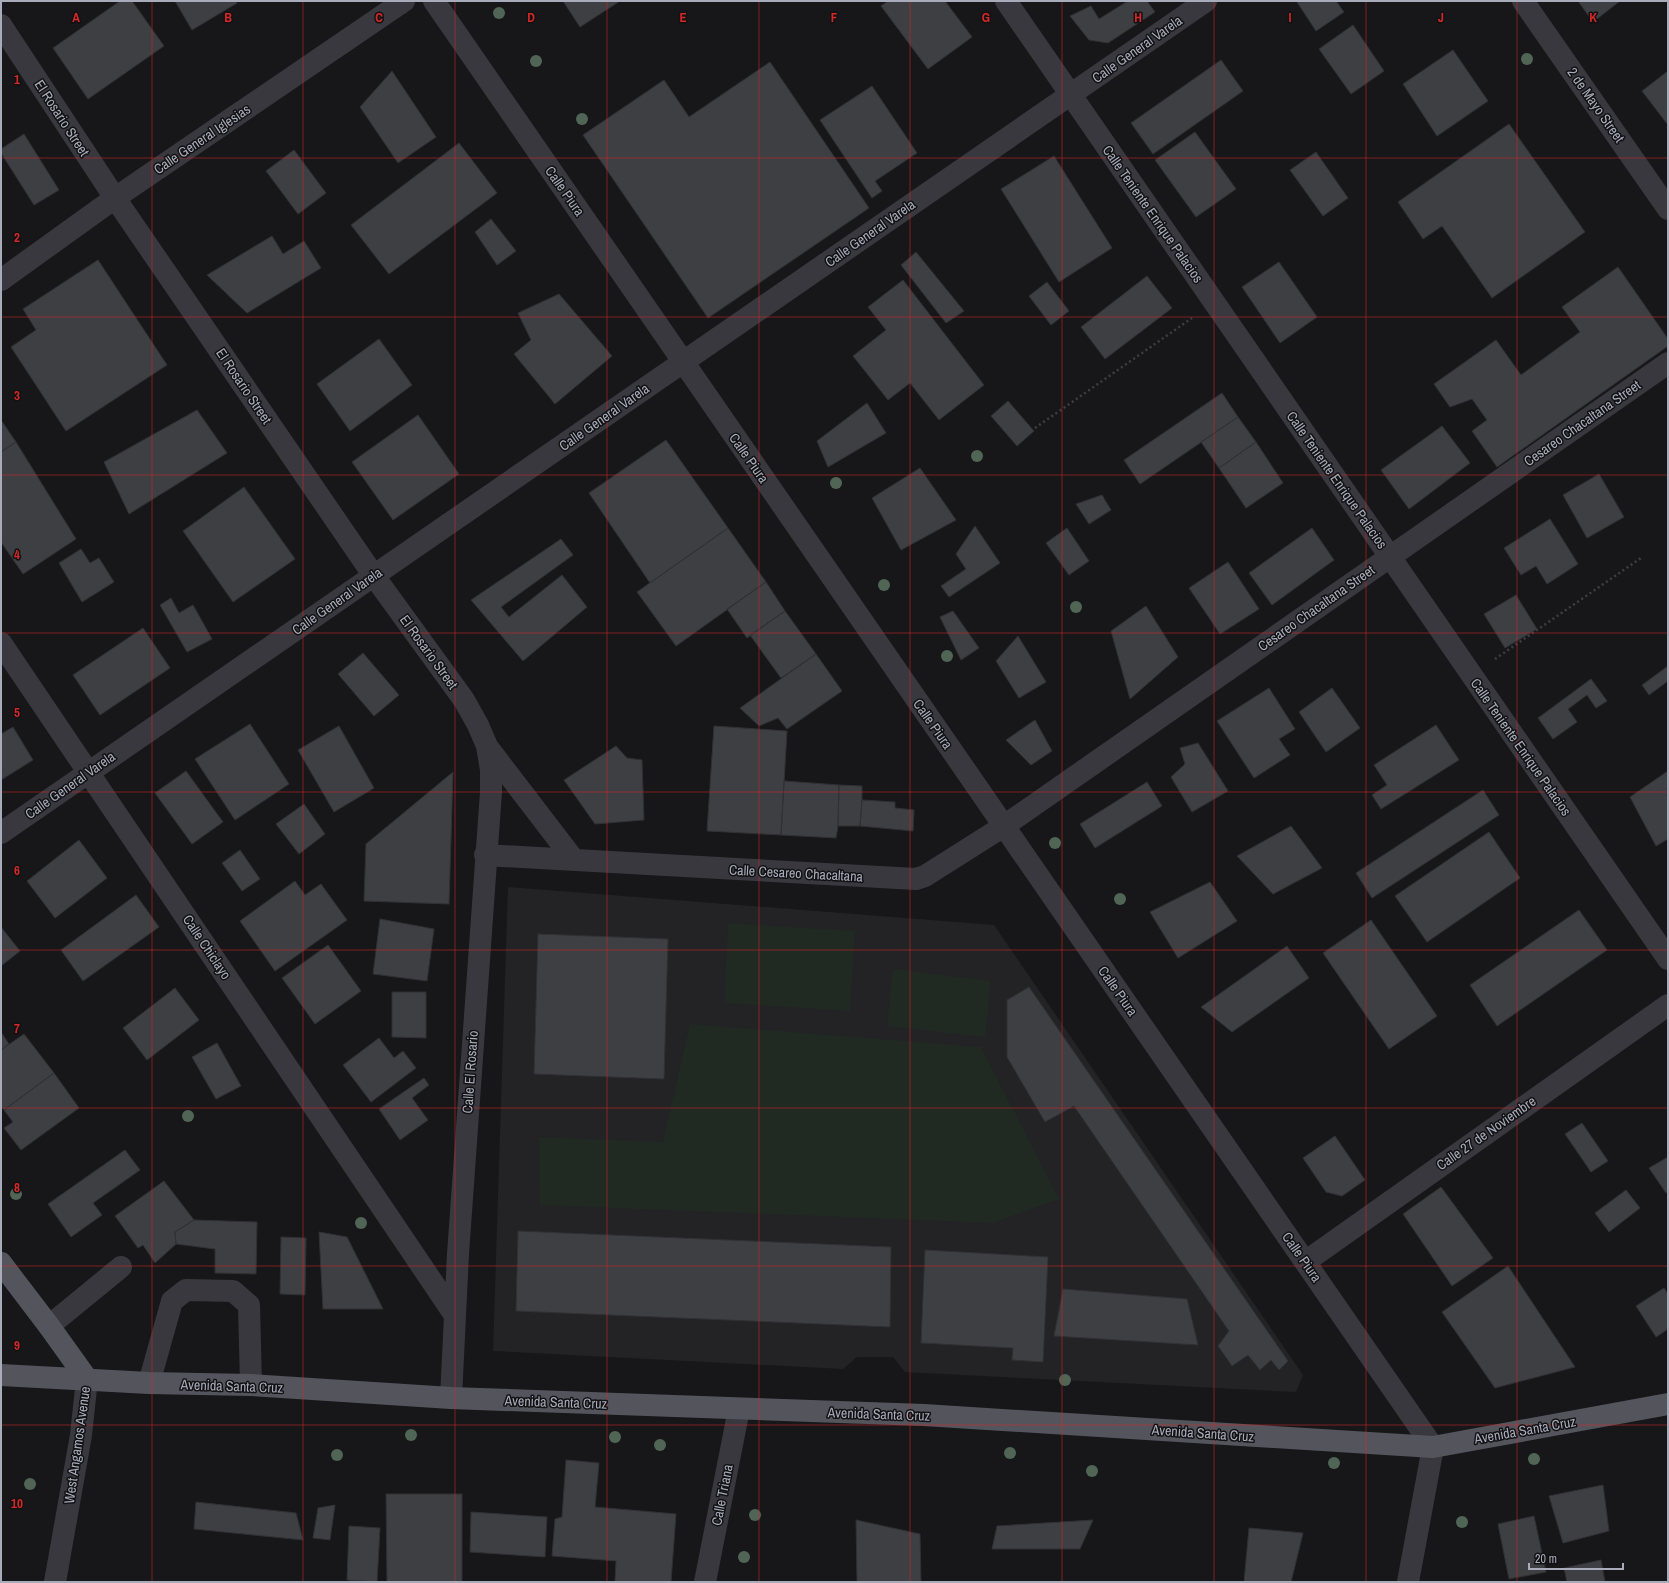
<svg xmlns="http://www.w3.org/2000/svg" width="1669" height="1583" font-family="'Archivo Narrow',sans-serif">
<rect width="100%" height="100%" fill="#171719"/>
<path fill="#232326" d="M508,887L994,925L1303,1375L1296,1392L905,1372L893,1357H857L843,1369L493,1351Z"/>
<path fill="#212923" d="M728,923L855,931L850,1011L724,1003Z
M893,969L991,981L985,1037L887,1026Z
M690,1024L981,1047L1059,1199L993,1223L540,1205L539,1137L663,1142Z"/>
<path fill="#3e3f43" stroke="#313135" d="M120,1H132L164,46L88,99L53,48Z
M175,1H236L237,3L192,30Z
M563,1H620L580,27Z
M888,1H945L972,37L928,69L881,6Z
M1128,1H1147L1155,12L1108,43L1089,40L1070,16L1091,6L1099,19Z
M1298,1H1336L1344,12L1316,31L1297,2Z
M1578,1H1620L1593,22Z
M1353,25L1384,71L1351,94L1319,49Z
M1453,50L1488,101L1437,136L1403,84Z
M1221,60L1243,91L1153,154L1131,123Z
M770,62L869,208L708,318L583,135L664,80L689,117Z
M392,71L436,137L398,163L360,107Z
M1668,71V125L1642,91Z
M872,86L917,153L875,181L882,191L872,198L820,120Z
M1509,124L1585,232L1492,298L1442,226L1423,239L1398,202Z
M1195,132L1236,189L1196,217L1155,160Z
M24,134L59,190L34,205L1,153V149Z
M459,143L497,193L389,274L351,225Z
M294,150L326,193L298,214L266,171Z
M1316,152L1348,198L1323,216L1290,170Z
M1054,156L1112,248L1059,282L1001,189Z
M491,219L516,251L497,265L475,232Z
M272,236L283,254L304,241L321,268L247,313L207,275Z
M916,252L964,311L946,323L901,265Z
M98,260L167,365L66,431L11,347L36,330L23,309Z
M1279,262L1317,317L1280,343L1242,287Z
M1618,267L1668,339V346L1497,467L1472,431L1487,420L1472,399L1450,407L1434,384L1496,340L1521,375L1580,332L1562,307Z
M1147,276L1172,308L1105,359L1081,327Z
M903,280L984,385L939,420L910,383L888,400L853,356L886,330L868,307Z
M1047,282L1069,311L1051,325L1029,296Z
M559,294L612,356L555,404L514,354L531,340L518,313Z
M379,339L412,385L350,431L317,384Z
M1222,393L1238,417L1140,484L1124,460Z
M1008,401L1034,431L1017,446L991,416Z
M867,403L886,433L828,467L817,441Z
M197,410L227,453L129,514L104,462Z
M418,415L459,474L393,520L352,462Z
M1238,417L1256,442L1219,468L1201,442Z
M1,420L16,442L1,452Z
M1442,426L1470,463L1409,509L1381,470Z
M666,440L728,528L650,583L589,493Z
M16,442L76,539L23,574L1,542V452Z
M1256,442L1283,483L1246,508L1219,468Z
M920,468L956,520L901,550L872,498Z
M1599,474L1624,517L1587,538L1563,495Z
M244,487L295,559L233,602L183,531Z
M1102,495L1111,510L1089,524L1076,504Z
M1550,519L1578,564L1547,584L1536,566L1521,575L1504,548Z
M975,526L1000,563L949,597L941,586L966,569L956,554Z
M728,528L766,582L676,646L637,592Z
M1067,528L1089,561L1069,575L1046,543Z
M1312,528L1334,560L1272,605L1249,573Z
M561,539L573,555L501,607L509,617L562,575L587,607L523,661L471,600Z
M81,549L90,563L99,558L114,582L82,602L59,563Z
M1228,562L1259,609L1220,634L1189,588Z
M766,582L785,611L747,638L727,609Z
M1516,595L1537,629L1505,648L1484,614Z
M171,598L179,613L193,605L212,639L187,652L160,605Z
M1146,606L1178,657L1130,699L1111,631Z
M785,611L816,654L781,678L750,635Z
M953,611L979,648L961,660L940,617Z
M143,628L170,668L100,715L73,675Z
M1018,636L1046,682L1019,698L996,661Z
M363,653L399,695L374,716L338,674Z
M816,654L842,691L787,729L778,718L759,726L740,708Z
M1668,666V681L1649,695L1642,685Z
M1591,679L1607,701L1596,708L1587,695L1568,709L1577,722L1553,739L1538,718Z
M1269,688L1295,729L1279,739L1290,755L1254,778L1217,721Z
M1332,688L1360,728L1326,752L1299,712Z
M1035,720L1052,751L1031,765L1006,740Z
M250,724L289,784L235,820L195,759Z
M1436,725L1459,760L1381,809L1372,795L1387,785L1374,765Z
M339,726L374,788L334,812L298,750Z
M714,726L787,731L781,835L707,831Z
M13,727L33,760L1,780V734Z
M1198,743L1228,791L1192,812L1171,777L1185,764L1180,748Z
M616,746L627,758L642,760L644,820L595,824L564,780Z
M186,771L223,822L192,844L155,793Z
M1668,771V839L1656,846L1630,797Z
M453,772L449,904L364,901L366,844Z
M784,781L839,785L838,826L836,838L781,835Z
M1147,782L1162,806L1095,848L1080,824Z
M839,785L862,786V800L860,826H838Z
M1483,790L1499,815L1372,898L1356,873Z
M862,800L895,802V808L914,810L913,831L860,826Z
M304,804L325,834L299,854L276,824Z
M1291,826L1322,868L1273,894L1237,856Z
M1489,832L1520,878L1427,942L1395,896Z
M79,840L107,878L55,918L27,881Z
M240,850L260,879L242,891L222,863Z
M295,881L305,895L321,884L347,920L275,971L240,921Z
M1210,882L1237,921L1178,958L1150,912Z
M136,895L159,927L83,981L61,950Z
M1579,910L1607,950L1497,1026L1470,985Z
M380,919L434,929L427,981L373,974Z
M1371,920L1437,1016L1389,1049L1323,953Z
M1,927L20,951L1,966Z
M538,934L668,939L664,1079L534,1074Z
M328,945L361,991L315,1024L282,978Z
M1287,946L1309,978L1232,1032L1201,1007Z
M1029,987L1288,1361L1279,1370L1271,1360L1260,1370L1248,1355L1232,1366L1218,1346L1229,1331L1074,1106L1045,1122L1007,1057V1000Z
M175,988L199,1020L147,1060L123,1028Z
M392,992H426V1038L392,1037Z
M1,1032L9,1044L1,1050Z
M24,1034L54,1073L4,1110L1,1106V1050Z
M379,1038L394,1058L403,1051L416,1068L371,1102L343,1065Z
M217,1043L241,1086L216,1099L192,1057Z
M54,1073L79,1108L21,1150L4,1128L13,1122L4,1110Z
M424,1078L429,1085L412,1098L428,1120L400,1140L379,1109Z
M1582,1123L1608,1161L1591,1172L1565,1134Z
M1335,1136L1365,1180L1342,1196L1326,1192L1303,1158Z
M125,1150L140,1170L93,1203L102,1215L71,1237L48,1204Z
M1668,1157V1192L1666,1193L1649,1168Z
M164,1181L194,1220L175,1232L176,1244L155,1263L143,1245L138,1248L115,1216Z
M1441,1187L1493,1258L1452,1286L1403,1214Z
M1626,1190L1640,1208L1609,1232L1595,1213Z
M194,1220L257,1222L256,1274L215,1273V1249L176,1244L175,1232Z
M518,1231L891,1247L890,1327L516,1311Z
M319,1232L347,1237L383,1309H323Z
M281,1237L306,1238L305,1295L280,1294Z
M925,1250L1048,1257L1043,1362L1012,1360L1013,1348L921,1343Z
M1508,1266L1575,1367L1495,1388L1442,1312Z
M1664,1288L1668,1294V1329L1656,1337L1636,1306Z
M1063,1289L1187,1299L1198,1345L1054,1336Z
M566,1460L599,1463L595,1507L676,1514L671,1582H615L616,1561L552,1556L555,1519L562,1517Z
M1603,1485L1609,1531L1563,1543L1549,1496Z
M386,1494H462V1582H387Z
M196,1502L296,1513L303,1540L194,1529Z
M335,1505L330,1540L313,1538L318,1508Z
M471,1512L547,1517L545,1557L470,1552Z
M1534,1516L1546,1572L1509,1579L1498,1524Z
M856,1520L920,1534L921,1582H857Z
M1093,1520L1080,1549H992L997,1526Z
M349,1526L380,1528L377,1582L347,1580Z
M1249,1528L1303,1533L1291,1582H1244Z
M1601,1560L1605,1582H1567L1564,1568Z"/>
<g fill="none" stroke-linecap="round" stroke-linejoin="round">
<path stroke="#3e3f45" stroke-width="2.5" stroke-dasharray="2 3" stroke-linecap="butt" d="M1035,428L1192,318
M1495,659L1641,558"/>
<path stroke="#38383e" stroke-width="22" d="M434,1L1433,1447L1408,1582
M1006,1L1668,959
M1523,1L1668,209
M1,25L115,198L374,576L464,700L478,725L487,746L491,770V792L458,1254L451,1398
M1,280L115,198L404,1
M1,643L454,1314
M489,749L574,860
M1,833L1206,1
M485,855L916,879L925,876L1004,826L1668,363
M1305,1262L1668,1005
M49,1326L121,1267
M149,1383L172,1301L186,1290L233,1291L249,1305L251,1385
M55,1582L81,1435L87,1379
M705,1582L739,1409"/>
<path stroke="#54545d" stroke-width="22" d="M1,1263L49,1326L87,1379
M1,1375L149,1383L251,1385L451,1398L924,1415L1433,1447L1668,1404"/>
</g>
<g fill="#506556">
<circle cx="499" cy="13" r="6"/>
<circle cx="1527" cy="59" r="6"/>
<circle cx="536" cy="61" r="6"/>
<circle cx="582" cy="119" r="6"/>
<circle cx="977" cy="456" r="6"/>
<circle cx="836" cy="483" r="6"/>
<circle cx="884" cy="585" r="6"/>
<circle cx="1076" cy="607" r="6"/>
<circle cx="947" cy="656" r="6"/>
<circle cx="1055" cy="843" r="6"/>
<circle cx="1120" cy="899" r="6"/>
<circle cx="188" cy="1116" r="6"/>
<circle cx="16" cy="1194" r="6"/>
<circle cx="361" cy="1223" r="6"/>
<circle cx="1065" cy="1380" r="6"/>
<circle cx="411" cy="1435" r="6"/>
<circle cx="615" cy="1437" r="6"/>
<circle cx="660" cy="1445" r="6"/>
<circle cx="1010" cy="1453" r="6"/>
<circle cx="337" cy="1455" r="6"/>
<circle cx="1534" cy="1459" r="6"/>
<circle cx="1334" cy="1463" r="6"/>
<circle cx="1092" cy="1471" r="6"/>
<circle cx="30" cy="1484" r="6"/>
<circle cx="755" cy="1515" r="6"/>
<circle cx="1462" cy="1522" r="6"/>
<circle cx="744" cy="1557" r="6"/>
</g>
<path fill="none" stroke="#d62828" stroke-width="1" stroke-opacity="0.55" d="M152,1V1582M303,1V1582M455,1V1582M607,1V1582M759,1V1582M910,1V1582M1062,1V1582M1214,1V1582M1366,1V1582M1517,1V1582M1,158H1668M1,317H1668M1,475H1668M1,633H1668M1,792H1668M1,950H1668M1,1108H1668M1,1266H1668M1,1425H1668"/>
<g text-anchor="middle" stroke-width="3" stroke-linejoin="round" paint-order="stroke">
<g font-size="14" fill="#a8abb9" stroke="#121214">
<text transform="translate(1137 49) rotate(-35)" y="5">Calle General Varela</text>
<text transform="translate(1596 105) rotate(55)" y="5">2 de Mayo Street</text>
<text transform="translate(62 118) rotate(57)" y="5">El Rosario Street</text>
<text transform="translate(202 139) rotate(-34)" y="5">Calle General Iglesias</text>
<text transform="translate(565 191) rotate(55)" y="5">Calle Piura</text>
<text transform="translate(1153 214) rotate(55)" y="5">Calle Teniente Enrique Palacios</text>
<text transform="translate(870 233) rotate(-35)" y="5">Calle General Varela</text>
<text transform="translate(244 386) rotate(56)" y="5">El Rosario Street</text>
<text transform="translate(604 417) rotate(-35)" y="5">Calle General Varela</text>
<text transform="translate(1582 423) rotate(-35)" y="5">Cesareo Chacaltana Street</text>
<text transform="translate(749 458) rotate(55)" y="5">Calle Piura</text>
<text transform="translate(1337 480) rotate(55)" y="5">Calle Teniente Enrique Palacios</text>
<text transform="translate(337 601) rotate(-35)" y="5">Calle General Varela</text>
<text transform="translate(1316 608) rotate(-35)" y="5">Cesareo Chacaltana Street</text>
<text transform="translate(429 652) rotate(54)" y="5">El Rosario Street</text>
<text transform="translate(933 724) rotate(55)" y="5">Calle Piura</text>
<text transform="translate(1521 747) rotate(55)" y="5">Calle Teniente Enrique Palacios</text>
<text transform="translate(70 785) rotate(-35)" y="5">Calle General Varela</text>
<text transform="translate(796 873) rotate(3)" y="5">Calle Cesareo Chacaltana</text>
<text transform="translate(207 947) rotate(56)" y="5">Calle Chiclayo</text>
<text transform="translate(1118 991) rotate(55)" y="5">Calle Piura</text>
<text transform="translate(470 1072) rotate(-86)" y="5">Calle El Rosario</text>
<text transform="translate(1486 1133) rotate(-35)" y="5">Calle 27 de Noviembre</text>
<text transform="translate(1302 1257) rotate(55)" y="5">Calle Piura</text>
<text transform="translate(232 1386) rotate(2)" y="5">Avenida Santa Cruz</text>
<text transform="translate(556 1402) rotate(2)" y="5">Avenida Santa Cruz</text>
<text transform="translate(879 1414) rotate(2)" y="5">Avenida Santa Cruz</text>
<text transform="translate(1525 1430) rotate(-10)" y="5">Avenida Santa Cruz</text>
<text transform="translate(1203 1433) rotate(4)" y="5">Avenida Santa Cruz</text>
<text transform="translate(77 1445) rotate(-82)" y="5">West Angamos Avenue</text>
<text transform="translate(722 1495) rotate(-79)" y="5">Calle Triana</text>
</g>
</g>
<g font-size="13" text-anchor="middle" font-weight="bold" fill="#d62828" stroke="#121214" stroke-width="3" stroke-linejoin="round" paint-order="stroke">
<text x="76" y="22">A</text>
<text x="228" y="22">B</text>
<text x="379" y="22">C</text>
<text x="531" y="22">D</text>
<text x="683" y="22">E</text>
<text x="834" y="22">F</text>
<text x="986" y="22">G</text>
<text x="1138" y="22">H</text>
<text x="1290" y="22">I</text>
<text x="1441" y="22">J</text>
<text x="1593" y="22">K</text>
<text x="17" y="84">1</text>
<text x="17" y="242">2</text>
<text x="17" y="400">3</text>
<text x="17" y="559">4</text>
<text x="17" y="717">5</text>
<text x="17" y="875">6</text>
<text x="17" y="1033">7</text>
<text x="17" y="1192">8</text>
<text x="17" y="1350">9</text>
<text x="17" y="1508">10</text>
</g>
<rect width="1669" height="1583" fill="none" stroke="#a8abb9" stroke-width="4"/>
<path d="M1529 1563v6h94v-6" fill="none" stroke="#a8abb9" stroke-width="2"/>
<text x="1535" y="1563" font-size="12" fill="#a8abb9" stroke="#121214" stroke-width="3" paint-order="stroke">20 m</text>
</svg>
